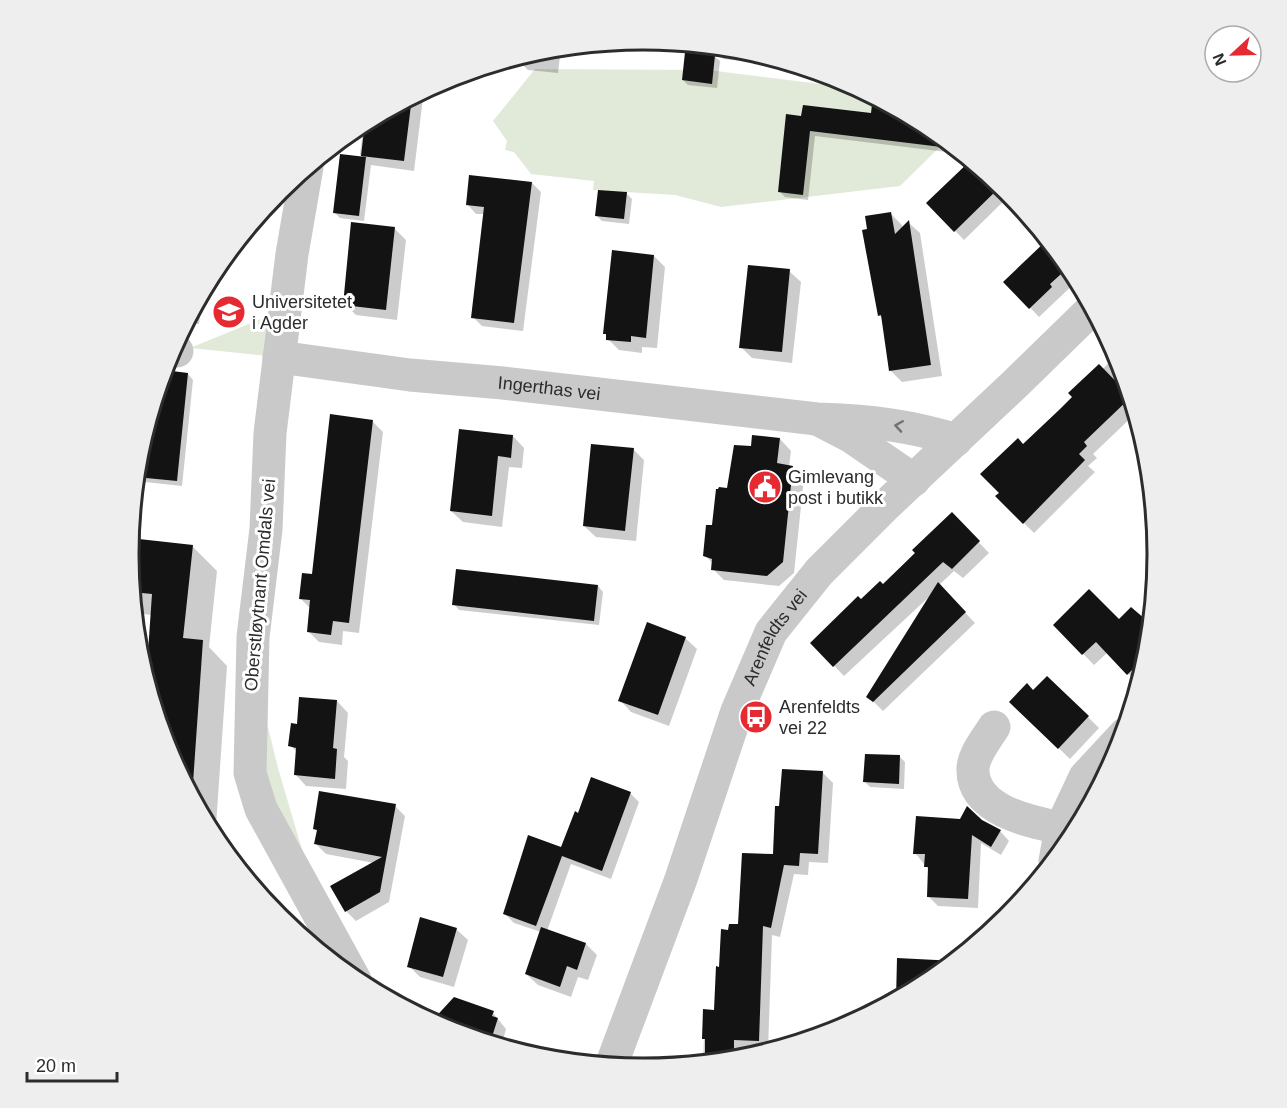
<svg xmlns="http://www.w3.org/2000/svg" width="1287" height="1108" font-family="Helvetica,sans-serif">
<rect width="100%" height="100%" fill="#fff"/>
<path fill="#e1ead9" d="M535,69L708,70L861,89L930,126L947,140L900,186L721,207L675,195L593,190L594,181L531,174L514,152L505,150L507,141L493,121Z
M299,221L271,540L265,715L278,768L313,887L375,992L357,982L322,954L339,952L261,809L270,433L279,357L190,348L288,308Z"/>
<path fill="#0003" d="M613,42L612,48L584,45Z
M712,46L744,49L788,62V66L723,59Z
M561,47L558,73L528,70L517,59L518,57L543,49Z
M714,56L720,61L717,88L688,85L683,80Z
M424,90L414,171L371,165L364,221L340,218L335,213L364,158L360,155L364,122Z
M874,96L912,117V119L919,120L930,126L956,147L955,153L815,136L808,200L785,197L780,192L803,117L872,115Z
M975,163L1011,194L964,240L930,205Z
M532,183L541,192L523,331L482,326L473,317L485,214H476L467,204Z
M627,194L632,199L629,224L602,221L597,216Z
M891,214L902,225L903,229L909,223L920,233L942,376L902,382L891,371L883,319L879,315L869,230Z
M395,229L406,240L397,320L356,315L345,304Z
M1049,240L1072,268L1078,280L1039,317L1005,282Z
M654,256L665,267L657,348L642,347V353L619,350L608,339L605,333Z
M789,271L801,282L792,363L752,358L741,347Z
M203,291L199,324L186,323Z
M1118,354L1136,413L1093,454L1097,458L1088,466L1095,472L1034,533L997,496L1024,446Z
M163,372L188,374L193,380L182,486L136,481L138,453Z
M372,421L383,432L359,633L343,631L342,645L319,642L308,631L311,609L300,598L313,576Z
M513,436L524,448L522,468L509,467L502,527L463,522L451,511Z
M780,439L791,451L789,467H792L804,478L794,573L779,586L724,580L713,569V564L705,555L713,527L728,490L752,448Z
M633,449L644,460L636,541L596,537L584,526Z
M952,514L989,553L963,578L954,571L939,585L975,623L883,711L868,696L931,595L844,676L812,643L861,601L883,586Z
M130,540L193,547L217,571L209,647L227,666L215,840L168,751L148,685L152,615L134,613L129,554Z
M598,586L603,592L599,625L459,610L454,604Z
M1119,621L1151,628L1149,655L1139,685L1108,652L1094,665L1055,625Z
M685,638L697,649L669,726L631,712L620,700Z
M1034,692L1088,717L1099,728L1070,759L1011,702Z
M337,701L348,713L344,757L348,761L346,789L306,786L295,774L297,752L290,745L298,725Z
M900,757L905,762L904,789L870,787L865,782Z
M823,773L833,783L828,863L809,862L808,875L794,874L780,937L772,935L768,1050L743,1049V1059L703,1063L705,1011H715L721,968L730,931L739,926L774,856L781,808Z
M630,793L639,802L611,879L571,864L547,931L586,944L597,955L588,980L578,977L571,997L538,985L526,974L541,932L514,923L505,914L562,849L579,815Z
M395,806L405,816L389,902L356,921L346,911L374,863L326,854L316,844L318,832L315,828Z
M981,821L1000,831L1009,841L1001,855L981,843L978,908L938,906L928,896L929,870L915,853Z
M456,929L468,940L454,987L420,977L409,966Z
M454,999L493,1013L506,1029L503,1040L517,1045L524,1052L536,1057L446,1030Z"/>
<path fill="#131313" d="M686,43L716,46L712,84L682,80Z
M873,96L930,126L958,149L810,131L803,195L778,192L786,114L801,116L803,105L871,113Z
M412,97L404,161L361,156L365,122Z
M340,154L366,157L359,216L333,213Z
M971,160L1002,185L954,232L926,203Z
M469,175L532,182L514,323L471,318L484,207L466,205Z
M598,190L627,192L624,219L595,216Z
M891,212L895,234L909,220L931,365L889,371L881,315L878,316L862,230L867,229L865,216Z
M351,222L395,227L386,310L343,305Z
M1048,239L1070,266L1050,284L1052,287L1029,309L1003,282Z
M612,250L654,255L646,338L631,336V342L606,340V334H603Z
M748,265L790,269L782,352L739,348Z
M1099,364L1131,397L1084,442L1087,446L1079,454L1085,460L1023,524L995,496L999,493L980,474L1018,438L1023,444L1059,410L1072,397L1068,393Z
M164,370L188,373L177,481L136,477L138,453Z
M330,414L373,420L349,623L333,621L331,635L307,632L310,600L299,599L302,573L312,574Z
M459,429L513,435L511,458L498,456L492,516L450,511Z
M752,435L780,438L777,463L793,466L783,562L767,576L711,570L712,559L703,556L706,525H712L716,489H718L719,487L727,488L734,445L751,446Z
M591,444L634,448L625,531L583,526Z
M952,512L980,541L952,569L943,562L833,667L810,643L858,596L861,599L880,581L883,584L915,553L912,550Z
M130,538L193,545L183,638L203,640L192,797L168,751L146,681L152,594L132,592L129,554Z
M456,569L598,585L594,621L452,605Z
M938,582L966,612L873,702L866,697Z
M1089,589L1119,619L1131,607L1152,625L1149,653L1127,675L1096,642L1082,655L1053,625Z
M647,622L686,637L658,715L618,701Z
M1047,676L1089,716L1058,749L1009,702L1027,683L1033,690Z
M299,697L337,700L333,748L337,749L335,779L294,775L296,748L288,746L291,723L297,724Z
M865,754L900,755L899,784L863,782Z
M782,769L823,771L818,854L800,853L799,866L784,865L771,928L763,926L759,1041L734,1040V1060L705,1063V1039H702L703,1009L714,1010L716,966L719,967L721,929L728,930L729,924H738L742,853L773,854L775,806H779Z
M591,777L631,792L602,871L562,856L536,926L503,914L528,835L561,847L575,811L578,813Z
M319,791L396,804L380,892L345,912L330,886L382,857L314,844L317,830L313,829Z
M967,806L982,820L1001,830L991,847L972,835L968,899L927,897L928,867H924L925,854H913L916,816L960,819Z
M420,917L457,928L443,977L407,967Z
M541,927L586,943L577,970L567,966L560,987L525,974Z
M897,958L956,961L929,982L896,1000Z
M454,997L494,1011L492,1016L498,1018L490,1043L446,1030L431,1022Z"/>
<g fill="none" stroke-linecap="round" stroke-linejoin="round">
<g stroke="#c9c9c9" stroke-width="33">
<path d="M307,167L292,254L270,433L266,529L253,637L250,773L261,809L355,980"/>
<path d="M171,350L177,351"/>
<path id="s1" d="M279,357L410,375L503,383L817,419C865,420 910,425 956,440"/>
<path d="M821,421L850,436L914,480"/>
<path d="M994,727C987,738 974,754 973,768C971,810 1030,822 1061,828"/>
<path d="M1055,861L1061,828L1085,777L1125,734"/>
<path id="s2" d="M611,1066L681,879L737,711L771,632L819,572L884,507L1015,384L1093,308"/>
</g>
</g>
<defs><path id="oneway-chevron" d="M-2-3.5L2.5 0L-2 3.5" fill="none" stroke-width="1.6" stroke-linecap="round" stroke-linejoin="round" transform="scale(1.5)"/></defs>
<use stroke="#737373" href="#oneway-chevron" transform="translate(899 426) rotate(-171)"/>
<defs>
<g id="university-disc" transform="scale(1.725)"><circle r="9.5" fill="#e52b31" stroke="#fff"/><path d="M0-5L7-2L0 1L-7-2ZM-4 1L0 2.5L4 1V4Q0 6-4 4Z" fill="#fff"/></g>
<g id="civic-disc" transform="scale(1.725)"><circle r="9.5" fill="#e52b31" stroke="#fff"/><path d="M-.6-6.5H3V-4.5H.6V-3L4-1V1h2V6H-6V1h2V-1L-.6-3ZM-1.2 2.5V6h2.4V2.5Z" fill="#fff"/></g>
<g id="bus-disc" transform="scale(1.725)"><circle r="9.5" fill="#e52b31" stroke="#fff"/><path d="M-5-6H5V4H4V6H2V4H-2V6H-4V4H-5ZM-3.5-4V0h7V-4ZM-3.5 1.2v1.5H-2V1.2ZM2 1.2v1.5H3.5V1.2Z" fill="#fff"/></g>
</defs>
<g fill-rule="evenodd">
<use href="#university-disc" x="229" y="312"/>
<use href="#civic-disc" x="765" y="487"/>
<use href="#bus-disc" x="756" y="717"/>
</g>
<g text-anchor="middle" stroke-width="6" stroke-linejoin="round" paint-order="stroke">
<g font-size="18" fill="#2c2c2c" stroke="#fff" text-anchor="start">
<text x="252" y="308">Universitetet<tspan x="252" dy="21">i Agder</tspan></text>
<text x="788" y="483">Gimlevang<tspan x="788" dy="21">post i butikk</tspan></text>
<text x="779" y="713">Arenfeldts<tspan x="779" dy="21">vei 22</tspan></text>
</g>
<g font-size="18" fill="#2c2c2c" stroke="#fff">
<text dy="6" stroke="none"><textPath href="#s1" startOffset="272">Ingerthas vei</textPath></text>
<text transform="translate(260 585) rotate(-85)" y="6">Oberstløytnant Omdals vei</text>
<text dy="6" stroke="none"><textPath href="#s2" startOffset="460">Arenfeldts vei</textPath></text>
</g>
</g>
<path d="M0 0H1287V1108H0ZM139 554a504 504 0 1 1 1008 0a504 504 0 1 1-1008 0Z" fill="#eee" fill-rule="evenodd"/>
<path fill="none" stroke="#2c2c2c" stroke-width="3" d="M139 554a504 504 0 1 1 1008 0a504 504 0 1 1-1008 0Z"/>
<g transform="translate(1233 54) rotate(248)"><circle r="28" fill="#ffffff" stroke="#ababab" stroke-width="1.5"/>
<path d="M0-4.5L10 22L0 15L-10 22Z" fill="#e52b31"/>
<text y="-9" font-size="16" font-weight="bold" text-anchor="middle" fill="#2c2c2c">N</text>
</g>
<path d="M27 1072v9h90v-9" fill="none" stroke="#2c2c2c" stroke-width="3"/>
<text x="36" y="1072" font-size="18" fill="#2c2c2c" stroke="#ffffff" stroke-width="4.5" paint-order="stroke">20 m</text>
</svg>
